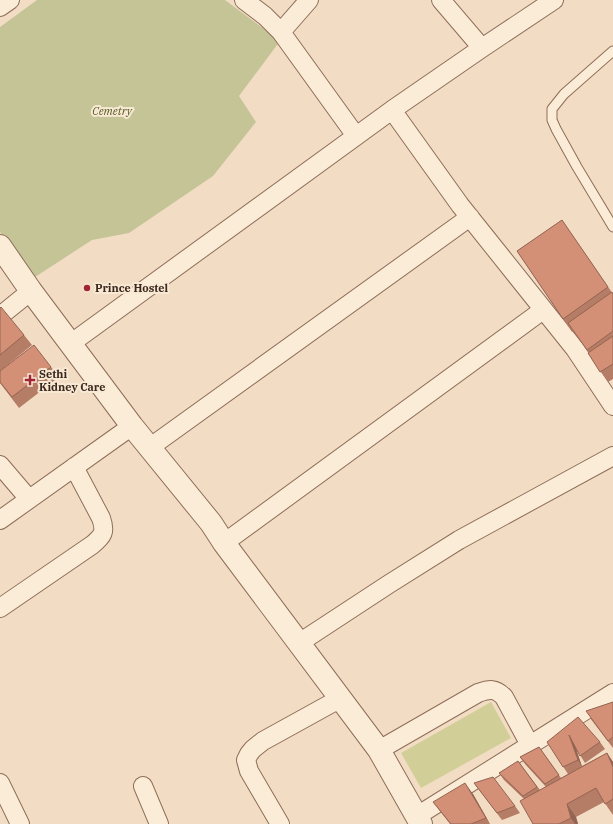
<svg xmlns="http://www.w3.org/2000/svg" width="613" height="824" font-family="'IBM Plex Serif',serif">
<rect width="100%" height="100%" fill="#f2ddc4"/>
<path fill="#d1cf97" d="M491,702L511,738L421,788L401,753Z"/>
<path fill="#c5c496" d="M37,0H225L280,41L239,96L256,122L213,176L129,233L92,240L32,279L0,232V27Z"/>
<g fill="none" stroke-linecap="round" stroke-linejoin="round">
<g stroke="#8e6d59" stroke-width="11">
<path id="service" d="M613,51L564,94L552,109V120L556,129L577,167L613,227"/>
</g>
<g stroke="#8e6d59" stroke-width="20">
<path id="minor" d="M244,0L265,16L281,32L356,136
M441,0L482,48
M0,7L10,0
M281,32L309,0
M392,110L460,205L575,349L613,406
M0,316L31,291
M70,344L392,110L482,48L554,0
M149,448L470,217
M0,465L29,499
M0,520L132,426
M224,543L543,310
M0,608L92,545C103,536 106,532 101,518L74,467
M299,643L389,584L459,540L613,456
M379,750L478,693C490,689 495,688 504,697L530,745
M0,783L20,824
M143,786L159,824
M417,816L613,693
M280,824L249,771L246,760L249,754L253,749L263,741L341,698"/>
</g>
<g stroke="#8e6d59" stroke-width="24">
<path id="tertiary" d="M0,246L31,291L132,426L211,523L224,543L379,750L421,824"/>
</g>
<use href="#service" stroke="#fbecd8" stroke-width="9"/>
<use href="#minor" stroke="#fbecd8" stroke-width="18"/>
<use href="#tertiary" stroke="#fbecd8" stroke-width="22"/>
</g>
<path fill="#b57c66" d="M562,220L613,294V379L608,382L588,353H589L573,331L572,332L517,251Z
M0,308L24,335L32,345L0,371Z
M51,367L59,377L19,408L0,383V382Z
M613,702V748L590,718Z
M547,742H600L605,749L585,763L575,747L582,766L607,753L613,762V815L604,802L576,817L578,824H533L524,799L504,780L499,773L518,761L540,790L546,787L525,764L520,757L539,747L561,778L568,774Z
M474,783L515,806L520,813L502,820Z
M473,794L490,824H450L433,802Z"/>
<path fill="#946553" d="M569,735L574,742L582,767L578,760Z
M607,753L613,762V767Z
M465,783L473,794L490,824L486,818Z
M567,804L576,817L578,824H575L571,818Z"/>
<path fill="#d39077" stroke="#946553" d="M562,220L608,287L563,319L517,251Z
M612,292L613,294V331L587,350L568,323Z
M1,307L24,335L0,355V308Z
M613,336V364L600,372L588,353Z
M34,345L51,367L12,397L0,382V371Z
M613,702V737L608,741L586,711Z
M578,717L600,742L580,756L569,735L578,760L563,767L547,742Z
M539,747L559,775L545,784L520,757Z
M607,753L613,767V799L605,804L596,788L567,804L571,818L559,824H533L520,801Z
M518,761L537,787L523,796L499,773Z
M493,777L515,806L497,813L474,783Z
M465,783L486,818L471,824H451L433,802Z"/>
<g fill="#a22437" stroke="#f8e9d4" stroke-width="1.5">
<circle cx="87" cy="288" r="4"/>
<path d="M28 374h4v4h4v4h-4v4h-4v-4h-4v-4h4z"/>
</g>
<g text-anchor="middle" stroke-width="4" stroke-linejoin="round" paint-order="stroke">
<g font-size="11" font-style="italic" fill="#555b23" stroke="#f8e9d4">
<text x="112" y="115">Cemetry</text>
</g>
<g font-size="11" font-weight="bold" fill="#3d281e" stroke="#f8e9d4" text-anchor="start">
<text x="95" y="292">Prince Hostel</text>
<text x="39" y="378">Sethi<tspan x="39" dy="13">Kidney Care</tspan></text>
</g>
</g>
</svg>
